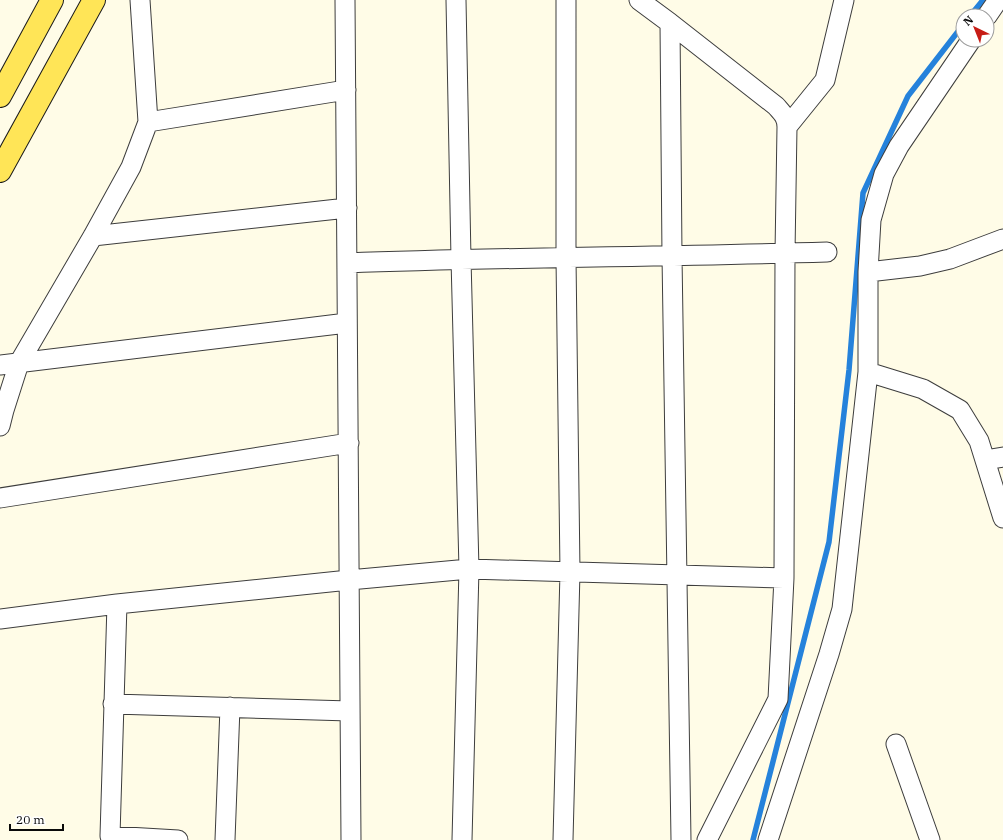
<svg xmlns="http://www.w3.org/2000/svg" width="1003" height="840" font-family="'IBM Plex Serif',serif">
<rect width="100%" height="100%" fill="#fffce7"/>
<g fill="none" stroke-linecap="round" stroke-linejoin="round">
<path stroke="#2582db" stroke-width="5.5" d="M970,16L983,0
M753,840L829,542L849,370L863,193L908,96L963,25"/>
<g stroke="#3d3d3d" stroke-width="21">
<path id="minor" d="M345,0L351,840
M456,0L461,259L469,569L462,840
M639,0L670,23L776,106C782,113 787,117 787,127
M987,16L998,0
M670,23L672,256L681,840
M148,122L346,90
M93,236L347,208
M347,263C507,257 667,257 827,252
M868,272L920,266L950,259L1003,239
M0,365L347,323
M868,372L923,389L960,410L979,441L1003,518
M0,426L4,410L19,363L93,236L131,167L148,122L140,0
M985,460L1003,457
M0,498L349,443
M117,604L110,836L178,840
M0,619L117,604L349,580L469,569L784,578
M113,704L350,711
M896,744L930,840
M225,840L230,707
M563,840L570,572L566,258V0
M707,840L778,699L784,578L785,253L787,127L825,80L844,0
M768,840L829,654L842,609L868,372V272L871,220L884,174L899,146L971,40"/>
</g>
<g stroke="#1b1b1b" stroke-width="24">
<path id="major" d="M0,96L52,0
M0,171L94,0"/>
</g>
<use href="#minor" stroke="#fff" stroke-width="19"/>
<use href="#major" stroke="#ffe557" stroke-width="22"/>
</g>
<g transform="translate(975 28) rotate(317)"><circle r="19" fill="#ffffff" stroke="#9d9d9d"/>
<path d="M0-3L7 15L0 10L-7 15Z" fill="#c71c15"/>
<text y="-6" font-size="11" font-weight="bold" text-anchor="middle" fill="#0a0a0a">N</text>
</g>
<path d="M10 824v6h53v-6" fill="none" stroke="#0a0a0a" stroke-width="2"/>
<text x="16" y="824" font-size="12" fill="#0a0a0a" stroke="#ffffff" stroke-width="3" paint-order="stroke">20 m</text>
</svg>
